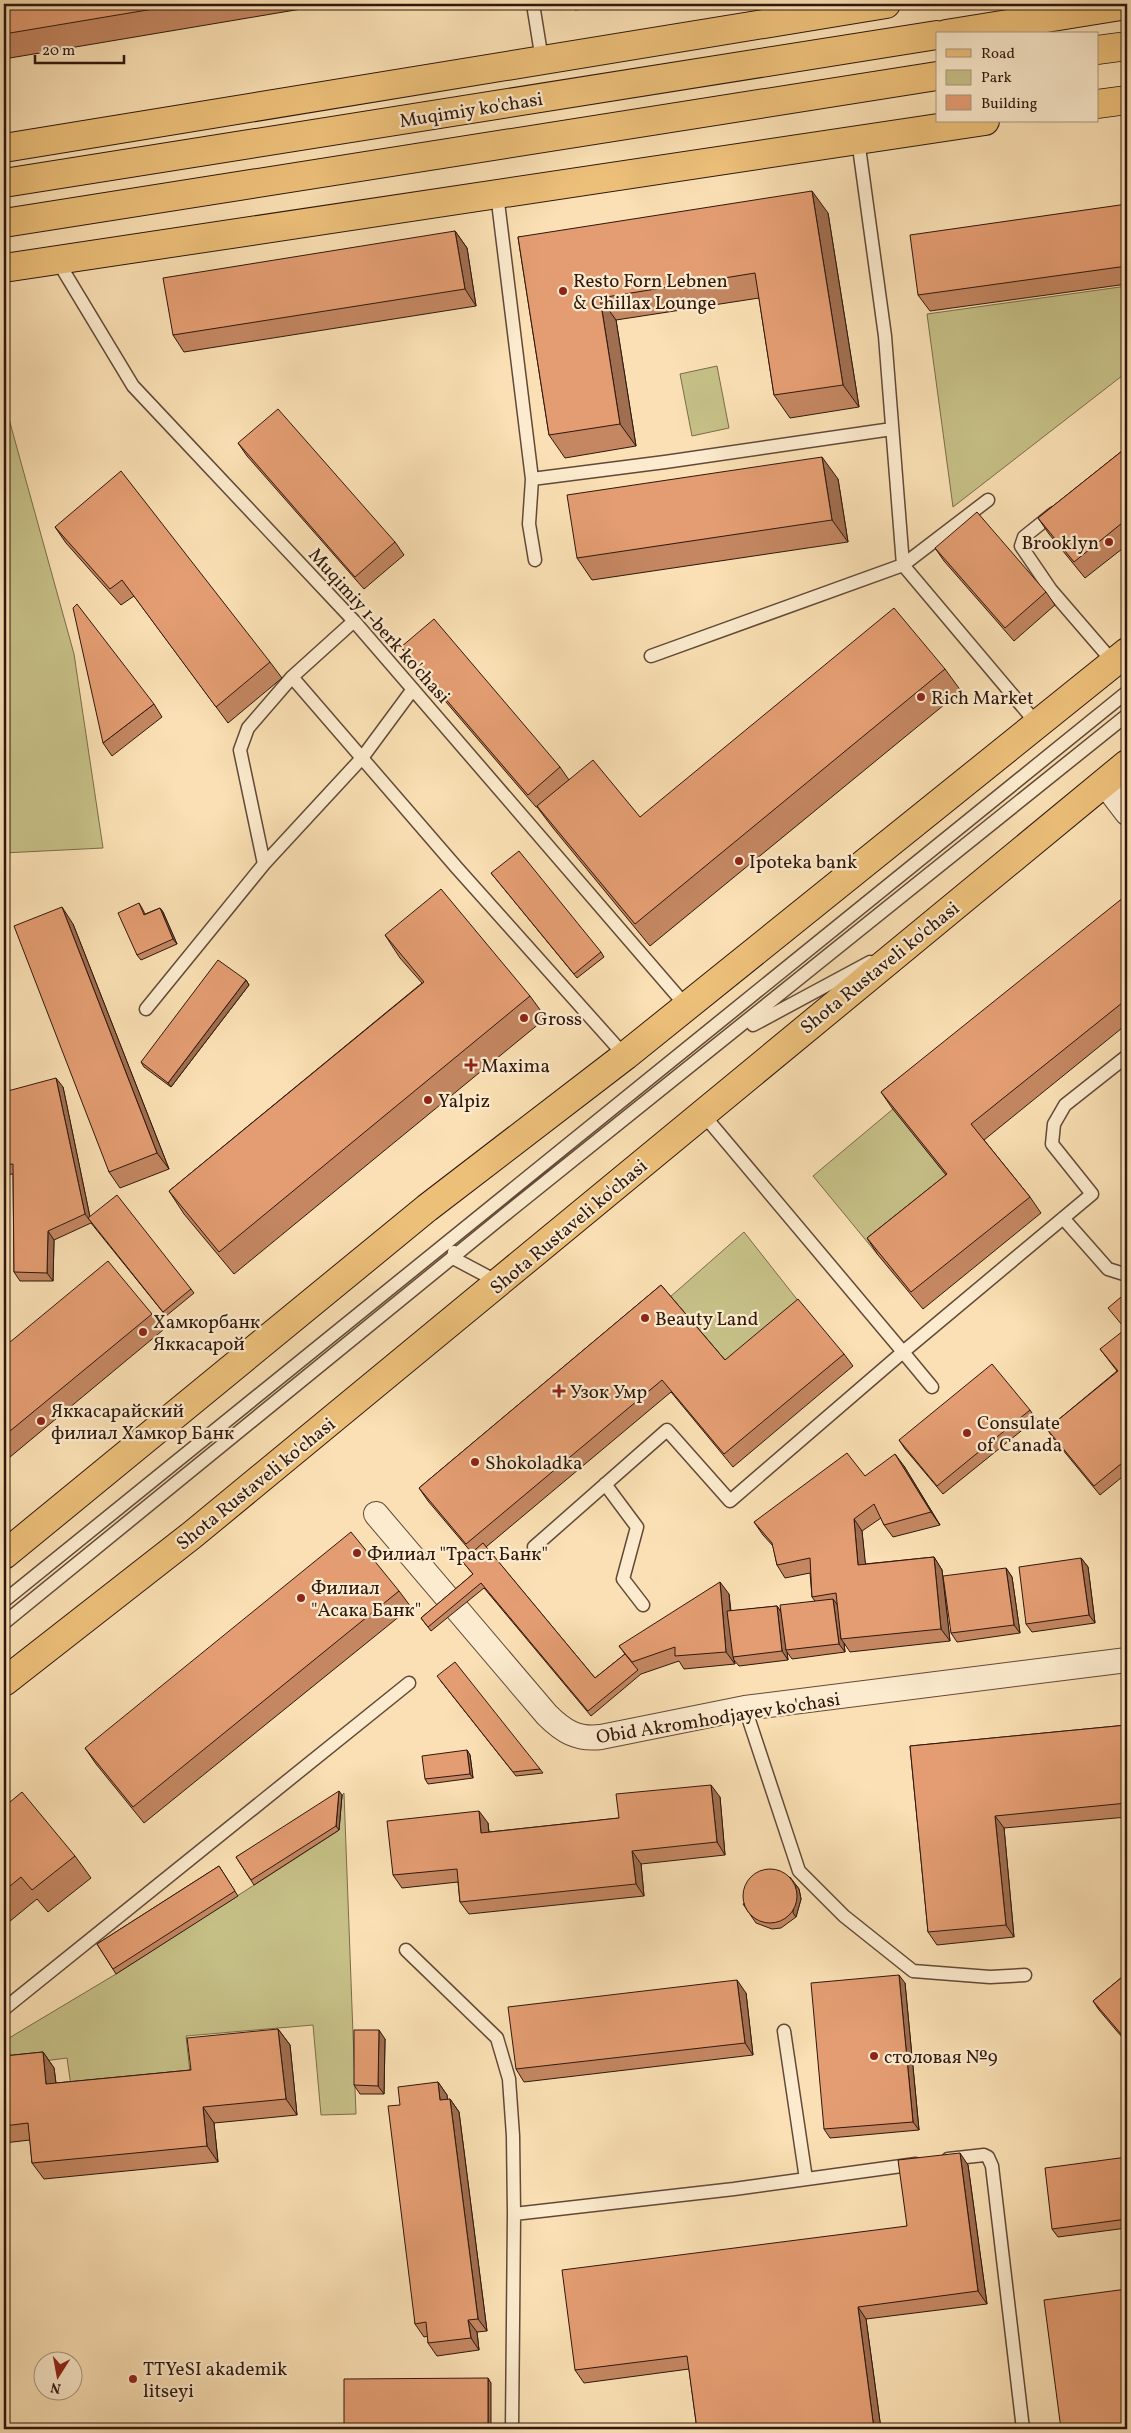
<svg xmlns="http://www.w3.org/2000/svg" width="1131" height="2433" font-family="Vollkorn,serif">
<rect width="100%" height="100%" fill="#fae0b4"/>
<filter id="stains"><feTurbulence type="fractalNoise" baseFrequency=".004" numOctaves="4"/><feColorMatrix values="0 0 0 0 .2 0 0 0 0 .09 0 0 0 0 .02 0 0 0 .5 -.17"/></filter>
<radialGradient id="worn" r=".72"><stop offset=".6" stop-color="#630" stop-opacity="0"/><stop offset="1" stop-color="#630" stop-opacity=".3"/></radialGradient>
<path fill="#c6c087" stroke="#7a6c4a" d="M1127,286V372L953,507L927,314Z
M717,366L729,428L692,436L680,374Z
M4,401L74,654L103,848L4,853Z
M893,1109L958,1190L878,1255L813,1176Z
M744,1232L807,1312L734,1373L670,1297Z
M344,1793L356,2114L321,2115L313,2025L186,2036L190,2072L71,2086L67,2058L4,2066V2041L116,1974L338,1831L342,1795Z"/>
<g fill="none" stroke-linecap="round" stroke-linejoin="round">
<g stroke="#624937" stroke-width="15">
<path id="lane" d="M533,4L542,60
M858,140L885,336L903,565L1038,725
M497,194L532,479L665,462L892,429
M57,260L133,386L354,621L687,1007
M532,479L529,524L535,560
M1054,513L1024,537L1021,546L1051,590L1114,663
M651,656L903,565L988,500
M292,677L457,868L625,1056
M264,864L362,758L413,689
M146,1009L264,864L240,750L248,728L292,677L354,621
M753,1025L870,962
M702,1113L903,1352L1092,1194L1052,1144L1054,1124L1065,1105L1127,1056
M1063,1218L1108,1269L1127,1275
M454,1252L453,1258L500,1283
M605,1484L637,1527L623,1579L643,1605
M534,1547L667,1430L730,1501L903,1352L932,1387
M4,1601L1127,692
M4,1623L512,1209L1127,715
M745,1708L799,1871L844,1916L913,1971L990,1977L1025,1975
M406,1950L497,2038L509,2079L513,2136L514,2214L512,2429
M4,2009L409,1683
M784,2031L806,2179
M948,2159L984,2155L988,2157L992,2166L1023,2429
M514,2214L734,2189L916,2164"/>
</g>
<g stroke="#624937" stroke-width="26">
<path id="street" d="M1104,783L1127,813
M376,1514L547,1715C563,1731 577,1740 601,1737L745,1708L1127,1660"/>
</g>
<g stroke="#2f170d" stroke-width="30">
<path id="primary" d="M946,34L1127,5
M1097,50L1127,46
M1097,104L1127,100
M4,148L886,4
M4,183L937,35
M4,223L937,76
M4,268L985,121
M4,1555L427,1208L625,1056L1127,652
M4,1682L192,1535L1127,764"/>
</g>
<use href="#lane" stroke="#fcebce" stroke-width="12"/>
<use href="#street" stroke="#fcebce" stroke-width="24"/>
<use href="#primary" stroke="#edc07a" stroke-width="28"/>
</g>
<path fill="#c48762" stroke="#2f170d" d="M4,4H331L4,59Z
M570,4H620L575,10Z
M1127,204V284L930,311L918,295Z
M828,213L859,407L790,418L774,395L759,298L616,320L636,446L565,458L549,435L518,237Z
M455,231L467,248L476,306L184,352L173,335Z
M238,443L395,542L404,555L364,589L247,456Z
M1127,447V545L1085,578L1049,534L1038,518Z
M838,479L848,542L592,580L577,558Z
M55,527L270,662L282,678L228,723L134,596L121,605L66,543Z
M935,548L1046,592L1055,605L1014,641L944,561Z
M401,647L560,767L569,780L640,817L945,669L961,691L650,946L553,828L537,807H536L410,660Z
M154,704L162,717L112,756L103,743Z
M491,873L601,952L604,957L577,978Z
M1127,900V1024L984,1140L1030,1197L1041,1213L923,1309L878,1255L867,1238L946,1175L892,1108L881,1092Z
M139,903L142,908L145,914L160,908L163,912L177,944L141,960L137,955Z
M73,924L169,1169L120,1188L109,1172Z
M385,935L530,996L546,1018L234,1274L184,1214L169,1191L422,983L400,958Z
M246,980L249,985L171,1087L144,1067L141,1062Z
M63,1087L90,1217L191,1289L194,1293L166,1316L91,1223L54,1240L53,1281H20L14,1272L13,1174L4,1175V1092Z
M661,1285L725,1360L844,1354L853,1366L733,1467L671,1392L486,1547L595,1678L625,1654L619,1646L729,1594L731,1611L777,1606L781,1612L815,1601L812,1597L810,1573L785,1578L777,1565L773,1546L763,1535L754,1522L865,1476L904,1466L940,1525L893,1537L884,1525L881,1518L862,1531L865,1564L934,1557L942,1570L950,1641L850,1652L844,1643L845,1652L792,1659L787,1652L788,1660L739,1666L734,1660L735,1664L684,1669L679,1661L641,1674L591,1716L484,1588L431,1631L424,1622L421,1618L473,1574L462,1561L472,1553L428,1501L419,1488Z
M152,1314L163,1330L4,1462V1347Z
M1127,1336V1473L1100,1495L1053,1438L1047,1429L1117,1371L1100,1349Z
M1030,1410L1036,1419L943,1494L905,1449L899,1440Z
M1081,1558L1088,1567L1095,1623L1032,1632L1026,1624Z
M1006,1568L1012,1577L1020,1633L957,1642L951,1633Z
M399,1591L411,1607L144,1823L96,1764L85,1748Z
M440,1680L540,1769L543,1773L516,1776Z
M1127,1725V1817L1004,1828L1014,1937L937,1945L928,1932L910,1746Z
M467,1750L470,1755L473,1778L428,1784L425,1779Z
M342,1795L339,1830L254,1885L236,1857Z
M720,1797L725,1855L641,1864L644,1896L469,1914L460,1902L458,1882L402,1888L393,1875L488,1823L489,1832L619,1818Z
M4,1807L75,1856L91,1878L48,1912L37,1899L4,1926Z
M219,1866L238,1896L116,1974L97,1944Z
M790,1877L799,1889L801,1899L796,1917L781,1928L772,1929L756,1923L743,1904Z
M1127,1973V2043L1099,2010L1093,2001Z
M905,1983L919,2130L830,2138L824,2129Z
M746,1993L753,2055L524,2082L516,2069Z
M278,2029L290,2045L297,2115L214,2123L218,2162L44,2179L32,2163L30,2140L4,2143V2056L43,2052L54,2068L56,2083L191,2070Z
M385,2039L384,2094H360L354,2085Z
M438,2082L447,2095V2100L450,2099L459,2112L487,2331L477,2332L479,2350L437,2356L428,2343V2336L424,2337L415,2324L400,2105Z
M1127,2157V2228L1058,2237L1052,2229Z
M968,2165L987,2304L866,2319L881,2429H697L689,2369L584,2383L575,2370L907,2226Z"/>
<path fill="#a06e50" stroke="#2f170d" d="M812,191L828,213L859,407L843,385Z
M455,231L467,248L476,306L465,289Z
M600,298L616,320L636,446L620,424Z
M822,457L838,479L848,542L832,520Z
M62,907L73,924L169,1169L157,1153Z
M160,908L163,912L177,944L173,939Z
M246,980L249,985L171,1087L168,1083Z
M56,1078L63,1087L91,1222L85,1214Z
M48,1231L54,1240L53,1281L47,1273Z
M895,1454L904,1466L940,1525L931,1512Z
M854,1519L862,1531L867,1578L858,1565Z
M934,1557L942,1570L950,1641L941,1629Z
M1081,1558L1088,1567L1095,1623L1089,1615Z
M1006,1568L1012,1577L1020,1633L1014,1625Z
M720,1582L729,1594L734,1657H733L734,1660L735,1664L726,1652Z
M833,1599L839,1607L841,1639L844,1643L845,1652L839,1644Z
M777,1606L783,1615L786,1650L787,1652L788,1660L782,1651Z
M467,1750L470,1755L473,1778L470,1774Z
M711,1785L720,1797L725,1855L717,1842Z
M339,1791L342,1795L339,1830L336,1826Z
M479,1811L488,1823L490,1845L481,1833Z
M995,1816L1004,1828L1014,1937L1006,1925Z
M632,1851L641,1864L644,1896L636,1884Z
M796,1885L799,1889L801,1899L796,1917L793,1913Z
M899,1975L905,1983L919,2130L913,2122Z
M737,1980L746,1993L753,2055L745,2043Z
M278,2029L290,2045L297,2115L286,2099Z
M379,2030L385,2039L384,2094L378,2086Z
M43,2052L54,2068L58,2100L46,2084Z
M438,2082L447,2095L449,2113L440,2100Z
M450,2099L459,2112L487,2331L478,2319Z
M203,2107L214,2123L218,2162L207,2146Z
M960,2153L968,2165L987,2304L978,2291Z
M858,2307L866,2319L881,2429H874Z
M468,2320L477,2332L479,2350L471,2338Z
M488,2378L491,2383V2429H488Z"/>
<path fill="#e49d72" stroke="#2f170d" d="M4,4H183L4,34Z
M812,191L843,385L774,395L755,273L600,298L620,424L549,435L518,237Z
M1127,204V266L918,295L910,235Z
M455,231L465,289L173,335L163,278Z
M278,409L395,542L355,577L238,443Z
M1127,447V519L1074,562L1038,518Z
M822,457L832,520L577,558L567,495Z
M121,471L270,662L216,707L122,580L110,589L55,527Z
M977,512L1046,592L1005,628L935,548Z
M77,604L154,704L103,743L73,608Z
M894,608L945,669L635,924L537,806L593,760L640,817Z
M434,619L560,767L528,795L401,647Z
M519,851L601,952L574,974L491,873Z
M441,889L530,996L219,1252L169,1191L424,982L385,935Z
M1124,897L1127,900V999L971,1124L1030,1197L911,1292L867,1238L947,1174L881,1092Z
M139,903L144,915L160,908L173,939L137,955L118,913Z
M62,907L157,1153L109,1172L14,926Z
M218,960L246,980L168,1083L141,1062Z
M56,1078L85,1214L48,1231L47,1273L14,1272L13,1164L4,1165V1092Z
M117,1195L191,1289L163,1312L88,1218Z
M108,1261L152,1314L4,1436V1347Z
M661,1285L725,1360L798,1299L844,1354L724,1454L662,1380L466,1544L419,1488Z
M1127,1292V1331L1108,1308Z
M1123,1331L1127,1336V1459L1094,1486L1047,1429L1118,1371L1100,1349Z
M992,1364L1030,1410L937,1486L899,1440Z
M847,1453L865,1476L895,1454L931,1512L884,1525L874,1504L854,1519L858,1565L934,1557L941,1629L841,1639L836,1593L812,1597L810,1558L777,1565L772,1543L754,1522Z
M351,1532L399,1591L133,1807L85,1748Z
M483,1543L595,1678L625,1654L638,1670L588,1711L481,1583L428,1627L421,1618L473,1574L462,1561Z
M1081,1558L1089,1615L1026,1624L1019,1567Z
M1006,1568L1014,1625L951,1633L943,1576Z
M720,1582L726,1652L675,1656V1647L632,1662L619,1646Z
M833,1599L839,1644L786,1650L780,1605Z
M777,1606L782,1651L733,1657L727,1611Z
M455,1662L540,1769L513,1772L437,1676Z
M1127,1725V1803L995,1816L1006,1925L928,1932L910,1746Z
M467,1750L470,1774L425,1779L422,1756Z
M711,1785L717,1842L632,1851L636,1884L460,1902L457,1869L393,1875L387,1821L479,1811L481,1833L619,1818L616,1794Z
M339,1791L336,1826L251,1880L236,1857Z
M22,1792L75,1856L32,1890L21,1877L4,1891V1807Z
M219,1866L235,1891L113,1969L97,1944Z
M743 1896a27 27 0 1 1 54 0a27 27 0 1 1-54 0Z
M1127,1973V2041L1093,2001Z
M899,1975L913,2122L824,2129L811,1983Z
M737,1980L745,2043L516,2069L508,2007Z
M278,2029L286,2099L203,2107L207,2146L32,2163L28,2123L4,2126V2056L43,2052L46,2084L191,2070L187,2038Z
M354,2030H379L378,2086L354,2085Z
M438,2082L440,2100L450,2099L478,2319L468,2320L471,2338L428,2343L426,2322L415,2324L388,2106L400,2105L398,2087Z
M960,2153L978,2291L858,2307L874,2429H697L687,2356L575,2370L562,2270L907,2226L898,2160Z
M1127,2157V2219L1052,2229L1045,2168Z
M1127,2289V2429H1061L1044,2300Z
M488,2378V2429H344V2379Z"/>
<g fill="#8f2418" stroke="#fcebce" stroke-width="2">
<circle cx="563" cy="291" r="5"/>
<circle cx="1109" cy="542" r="5"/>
<circle cx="921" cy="697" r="5"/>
<circle cx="739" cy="861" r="5"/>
<circle cx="524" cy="1018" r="5"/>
<path d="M468.5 1057.5h5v5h5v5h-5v5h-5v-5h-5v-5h5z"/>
<circle cx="428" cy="1100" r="5"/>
<circle cx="645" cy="1318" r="5"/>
<circle cx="143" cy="1332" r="5"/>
<path d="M556.5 1383.5h5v5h5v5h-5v5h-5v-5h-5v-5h5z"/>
<circle cx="41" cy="1421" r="5"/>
<circle cx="967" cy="1433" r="5"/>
<circle cx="475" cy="1462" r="5"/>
<circle cx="357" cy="1553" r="5"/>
<circle cx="301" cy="1598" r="5"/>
<circle cx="874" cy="2056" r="5"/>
<circle cx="133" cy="2379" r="5"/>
</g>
<g text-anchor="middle" stroke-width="4.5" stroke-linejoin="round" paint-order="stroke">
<g font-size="19" fill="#2f170d" stroke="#fcebce">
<text transform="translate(471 109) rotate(-9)" y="7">Muqimiy ko'chasi</text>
<text transform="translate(380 625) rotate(48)" y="7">Muqimiy 1-berk ko'chasi</text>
<text transform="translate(879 967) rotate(-39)" y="7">Shota Rustaveli ko'chasi</text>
<text transform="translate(568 1226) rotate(-40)" y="7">Shota Rustaveli ko'chasi</text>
<text transform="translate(255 1483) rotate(-39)" y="7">Shota Rustaveli ko'chasi</text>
<text transform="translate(718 1717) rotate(-9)" y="7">Obid Akromhodjayev ko'chasi</text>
</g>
<g font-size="19" fill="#2f170d" stroke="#fcebce" text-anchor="start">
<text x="573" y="287">Resto Forn Lebnen<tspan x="573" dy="22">&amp; Chillax Lounge</tspan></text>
<text x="1099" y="549" text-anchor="end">Brooklyn</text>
<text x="931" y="704">Rich Market</text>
<text x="749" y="868">Ipoteka bank</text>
<text x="534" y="1025">Gross</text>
<text x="481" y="1072">Maxima</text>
<text x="438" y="1107">Yalpiz</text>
<text x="655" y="1325">Beauty Land</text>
<text x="153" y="1328">Хамкорбанк<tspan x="153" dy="22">Яккасарой</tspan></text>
<text x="570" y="1398">Узок Умр</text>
<text x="51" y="1417">Яккасарайский<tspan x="51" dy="22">филиал Хамкор Банк</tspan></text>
<text x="977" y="1429">Consulate<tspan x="977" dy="22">of Canada</tspan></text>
<text x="485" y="1469">Shokoladka</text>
<text x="367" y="1560">Филиал "Траст Банк"</text>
<text x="311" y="1594">Филиал<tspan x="311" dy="22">"Асака Банк"</tspan></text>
<text x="884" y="2063">столовая №9</text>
<text x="143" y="2375">TTYeSI akademik<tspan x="143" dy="22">litseyi</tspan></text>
</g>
</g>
<rect width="1131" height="2433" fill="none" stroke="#fae0b4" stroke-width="20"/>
<rect x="5" y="5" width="1121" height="2423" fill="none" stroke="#2f170d" stroke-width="2.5"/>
<rect x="10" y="10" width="1111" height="2413" fill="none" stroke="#2f170d"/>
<rect x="936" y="32" width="162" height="90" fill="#fcebce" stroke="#aa9681"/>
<rect x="946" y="49" width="25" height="8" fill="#edc07a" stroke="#aa9681"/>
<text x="981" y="58" font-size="15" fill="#2f170d">Road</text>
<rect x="946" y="70" width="25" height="15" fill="#c6c087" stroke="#aa9681"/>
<text x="981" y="82" font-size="15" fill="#2f170d">Park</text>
<rect x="946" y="95" width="25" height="15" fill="#e49d72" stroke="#aa9681"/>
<text x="981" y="108" font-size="15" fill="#2f170d">Building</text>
<g transform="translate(58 2376) rotate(191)"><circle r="24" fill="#fcebce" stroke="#aa9681"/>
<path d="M0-4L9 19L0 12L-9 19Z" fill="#8f2418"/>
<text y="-8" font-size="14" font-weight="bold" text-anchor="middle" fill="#2f170d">N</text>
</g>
<path d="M35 55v8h89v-8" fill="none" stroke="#2f170d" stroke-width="2.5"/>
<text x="42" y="55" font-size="15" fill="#2f170d" stroke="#fcebce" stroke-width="4" paint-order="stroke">20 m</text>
<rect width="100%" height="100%" filter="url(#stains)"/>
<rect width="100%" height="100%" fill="url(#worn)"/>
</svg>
